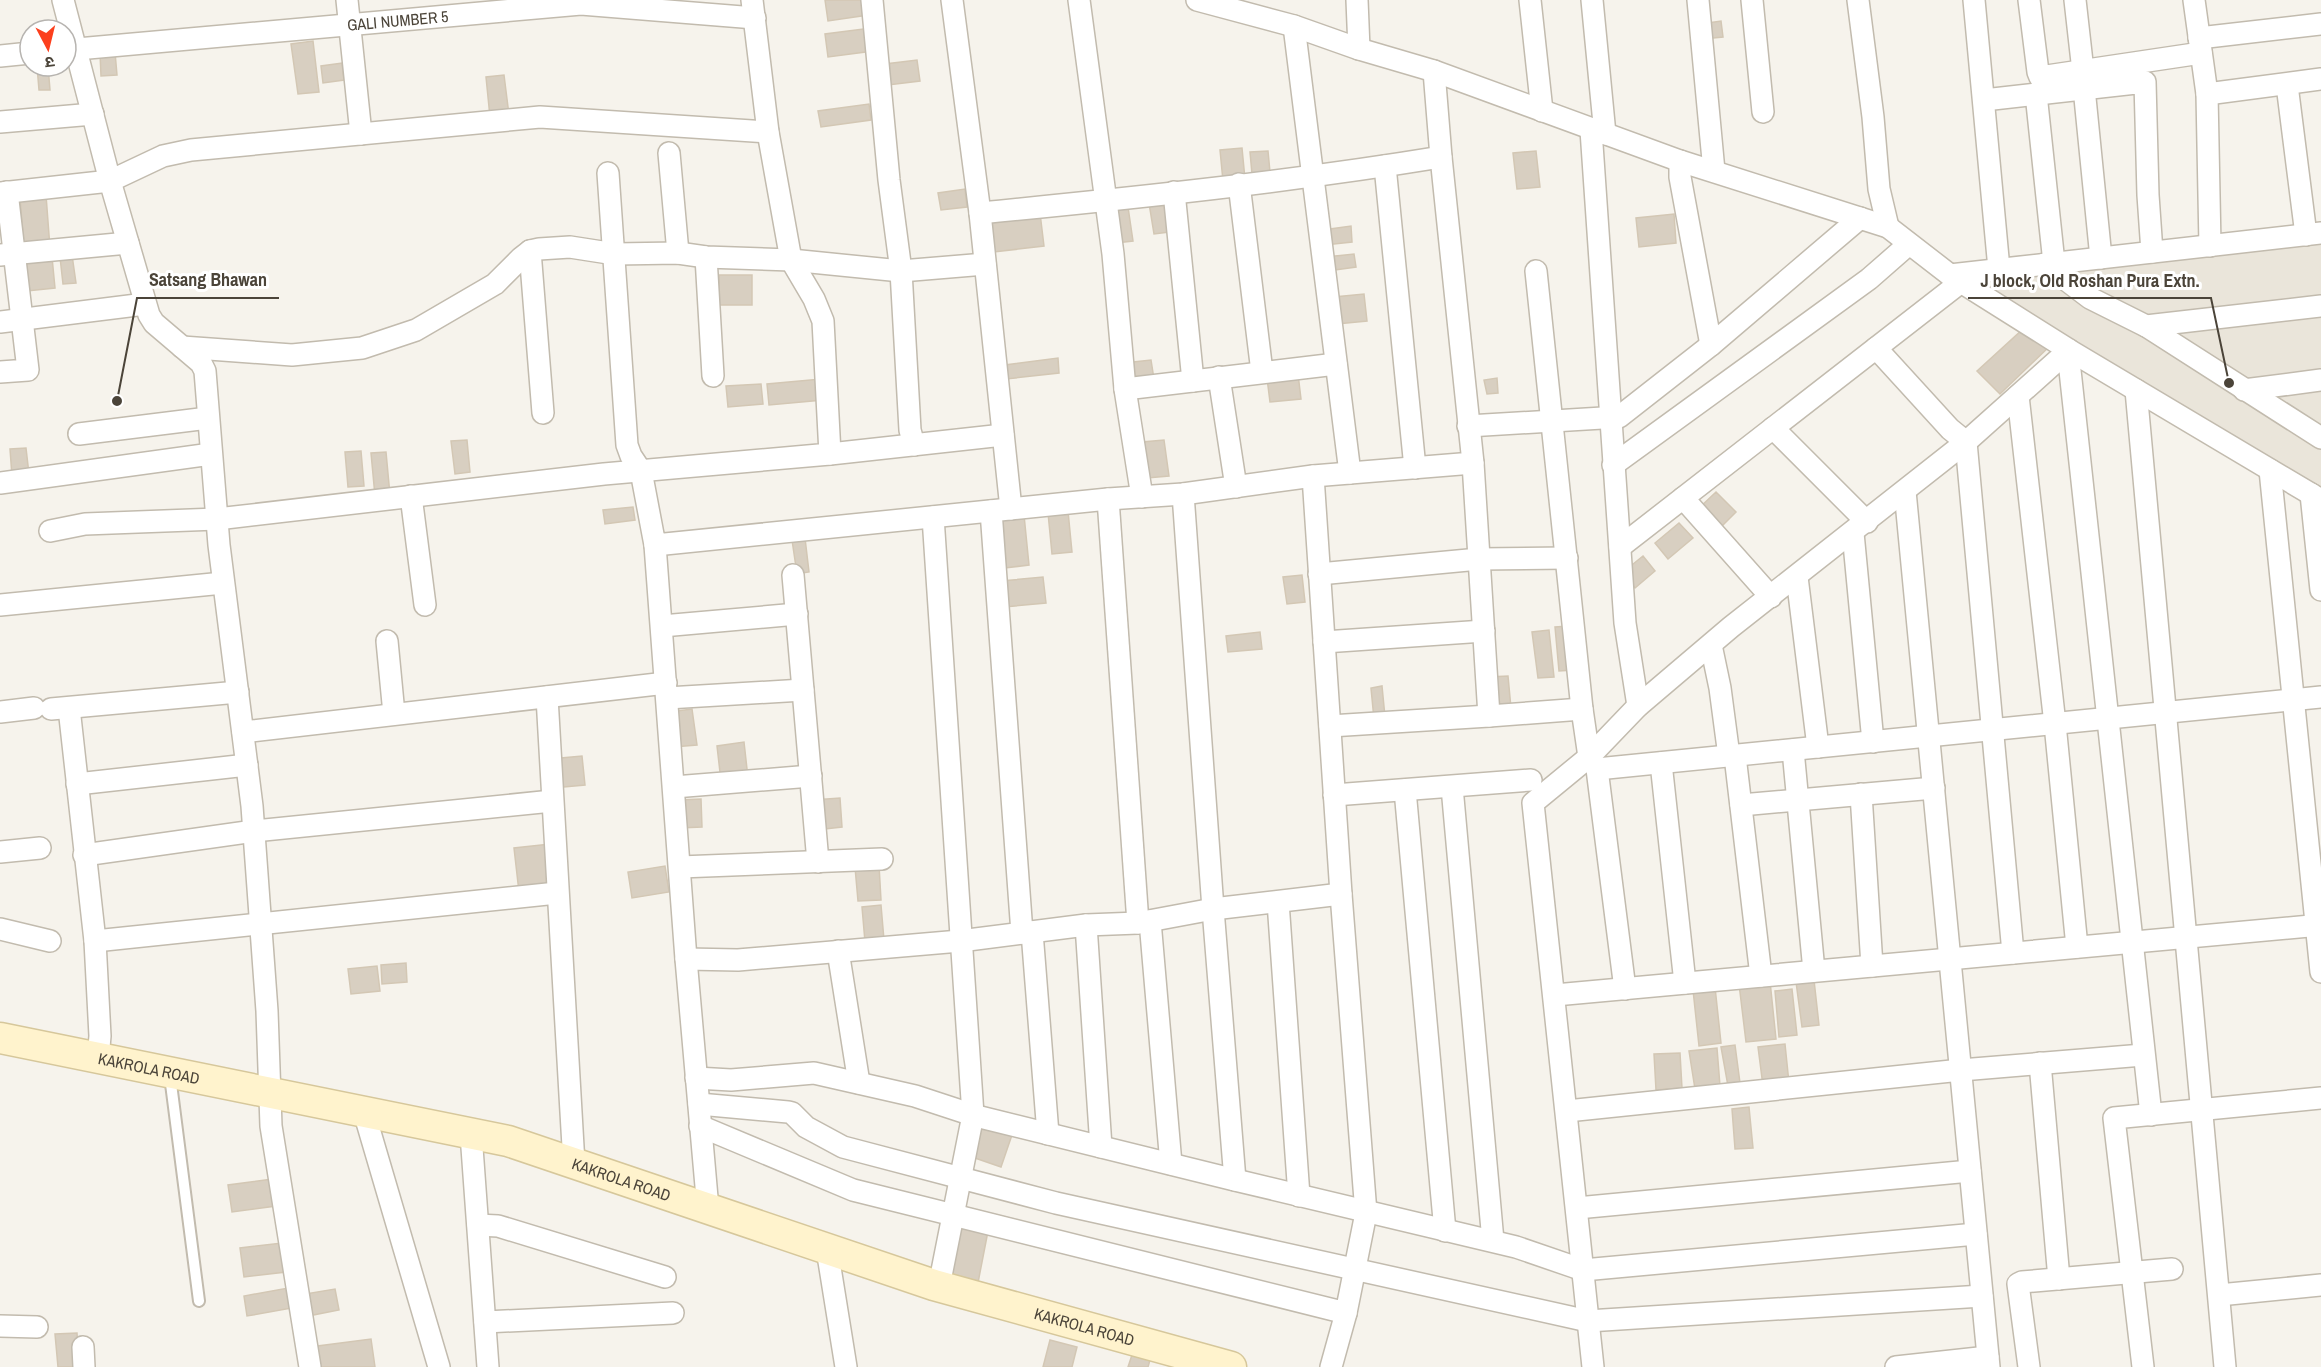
<svg xmlns="http://www.w3.org/2000/svg" width="2321" height="1367" font-family="'Archivo Narrow','Noto Sans Devanagari',sans-serif">
<rect width="100%" height="100%" fill="#f6f3ec"/>
<path fill="#eae5da" d="M2321,233V494L1953,273Z"/>
<path fill="#d8cfc1" stroke="#d3c7b4" stroke-width="1.5" d="M825,0H866L868,15L828,21Z
M1721,21L1723,37L1703,39L1701,24Z
M871,28L873,51L828,57L825,34Z
M313,41L319,92L298,94L291,44Z
M115,52L117,75L101,76L100,53Z
M917,60L920,81L888,85L885,64Z
M342,63L344,80L323,83L321,66Z
M37,66H48L50,90H39Z
M504,75L509,115L490,117L486,77Z
M869,104L871,120L821,127L818,111Z
M1242,148L1245,179L1223,181L1220,150Z
M1268,151L1270,172L1252,174L1250,152Z
M1536,151L1540,187L1517,189L1513,153Z
M965,189L967,207L941,210L938,193Z
M46,195L50,248L24,250L20,197Z
M1165,200L1169,232L1154,234L1149,203Z
M1128,207L1133,241L1116,243L1111,209Z
M1040,213L1044,246L994,252L990,218Z
M1674,214L1676,243L1639,247L1636,218Z
M1351,226L1352,242L1325,245L1323,230Z
M1354,254L1356,267L1328,271L1326,257Z
M72,255L76,283L63,284L60,257Z
M52,257L55,288L27,291L24,260Z
M719,275H752V305H719Z
M1364,294L1367,321L1337,324L1334,297Z
M2022,330L2051,345L2000,394L1977,371Z
M1058,358L1059,373L1006,379L1005,365Z
M1151,360L1154,379L1126,382L1124,363Z
M1298,374L1301,399L1270,402L1267,378Z
M1497,378L1498,393L1487,394L1484,380Z
M821,379L823,400L769,405L767,384Z
M761,384L763,404L728,407L726,386Z
M467,440L470,472L455,474L451,441Z
M1164,440L1169,476L1147,478L1142,442Z
M26,448L29,474L12,476L10,449Z
M361,451L364,486L348,487L345,452Z
M386,452L390,495L375,496L371,453Z
M1716,492L1736,512L1718,530L1698,509Z
M633,507L635,520L605,524L603,510Z
M1068,511L1072,552L1052,554L1048,513Z
M1024,515L1029,565L1005,568L999,518Z
M1679,523L1693,538L1668,559L1655,543Z
M805,538L809,572L797,574L792,540Z
M1643,556L1655,571L1635,588L1622,573Z
M1302,575L1305,602L1287,604L1283,577Z
M1043,577L1046,603L1004,607L1001,581Z
M1569,626L1574,670L1559,671L1555,627Z
M1549,630L1554,677L1538,678L1532,632Z
M1260,632L1262,649L1228,652L1226,636Z
M1508,676L1511,708L1491,710L1488,677Z
M1382,686L1385,717L1374,719L1371,688Z
M692,709L697,745L673,747L669,712Z
M744,742L748,778L721,781L717,746Z
M582,756L585,785L553,788L550,759Z
M840,798L842,827L816,830L813,800Z
M701,799L702,827L679,828L678,800Z
M550,844L556,888L519,892L514,848Z
M879,865L881,900L858,901L855,867Z
M665,866L669,892L632,898L628,872Z
M881,905L884,940L865,942L862,907Z
M406,963L407,982L382,984L381,965Z
M377,966L380,991L351,994L348,969Z
M1814,980L1819,1025L1802,1027L1796,982Z
M1770,981L1776,1039L1746,1042L1739,984Z
M1715,987L1721,1043L1699,1046L1693,990Z
M1792,989L1797,1035L1779,1037L1775,991Z
M1785,1044L1789,1083L1763,1086L1758,1047Z
M1735,1045L1740,1083L1728,1086L1721,1047Z
M1717,1048L1720,1086L1695,1089L1689,1051Z
M1680,1053L1682,1088L1656,1090L1654,1054Z
M1749,1107L1753,1148L1735,1149L1732,1109Z
M984,1122L1013,1132L1001,1167L972,1157Z
M272,1179L276,1206L232,1212L228,1185Z
M959,1221L989,1226L976,1293L946,1287Z
M282,1243L286,1272L244,1277L240,1248Z
M288,1288L292,1308L247,1316L244,1296Z
M335,1289L339,1310L303,1317L299,1295Z
M77,1333L79,1367H58L55,1334Z
M371,1339L375,1367H312L310,1347Z
M1050,1340L1077,1347L1072,1367H1043Z
M1132,1355L1150,1360L1148,1367H1128Z"/>
<g fill="none" stroke-linecap="round" stroke-linejoin="round">
<g stroke="#c2bbae" stroke-width="14">
<path id="lane" d="M170,1076L199,1301"/>
</g>
<g stroke="#c2bbae" stroke-width="24">
<g id="street">
<path d="M63,0L110,181L149,315L154,323L201,363L205,371L219,545L252,806L267,1011L271,1126L310,1367"/>
<path d="M347,0L361,134"/>
<path d="M872,0L889,180L901,271L910,430L914,445"/>
<path d="M952,0L980,213L1011,509"/>
<path d="M1079,0L1113,254L1125,389L1142,497"/>
<path d="M1197,0L1294,26L1359,49L1434,71L1680,161L1888,227L1950,275L2069,350L2321,500"/>
<path d="M1357,0L1359,49"/>
<path d="M1530,0L1542,111"/>
<path d="M1592,0L1605,134"/>
<path d="M1698,0L1714,171"/>
<path d="M1752,0L1763,112"/>
<path d="M1858,0L1873,117L1879,189L1888,227"/>
<path d="M1974,0L1999,269"/>
<path d="M2029,0L2038,72L2040,77L2201,53"/>
<path d="M2075,0L2083,71"/>
<path d="M2194,0L2207,94L2321,79"/>
<path d="M1294,26L1350,473"/>
<path d="M2199,38L2321,24"/>
<path id="s1" d="M66,50L581,4L755,18"/>
<path d="M0,56L30,53"/>
<path d="M1434,71L1441,157"/>
<path d="M2287,85L2306,235"/>
<path d="M2084,88L2101,258"/>
<path d="M2036,94L2054,263"/>
<path d="M2207,94L2210,246"/>
<path d="M1984,100L2145,82L2148,195L2152,252"/>
<path d="M0,122L93,114"/>
<path d="M1591,130L1625,623L1638,706"/>
<path d="M669,153L678,253"/>
<path d="M1680,161V177L1711,345"/>
<path d="M1385,166L1415,468"/>
<path d="M608,173L627,445L631,456L641,471L655,545L1108,499L1183,494L1313,476L1473,463L1441,157C1288,182 1134,198 980,213"/>
<path d="M1239,184L1262,372"/>
<path d="M1174,192L1193,381"/>
<path d="M0,193L110,181L163,156L191,150L540,117L768,132"/>
<path d="M530,251L543,413"/>
<path d="M0,255L128,243"/>
<path d="M706,257L713,376"/>
<path d="M2045,264L2090,298L2146,326L2321,306"/>
<path d="M1536,271L1582,709L1589,757L1597,769L2321,697"/>
<path d="M1950,275L2321,233"/>
<path d="M0,322L145,304"/>
<path d="M2146,326L2321,438"/>
<path d="M182,347L292,355L362,348L416,330L495,284L521,258L530,251L539,249L570,247L615,254L678,253L706,257L791,260L901,271L985,264"/>
<path d="M1876,348L1950,429L1966,442L2013,953"/>
<path d="M2068,352L2151,1115"/>
<path d="M0,372L28,370L7,192"/>
<path d="M1219,377L1236,487"/>
<path d="M1125,389L1336,364"/>
<path d="M2136,390L2225,1367"/>
<path d="M2244,390L2321,380"/>
<path d="M2018,396L2055,724L2077,947"/>
<path d="M1468,426L1619,417L1711,345L1860,218"/>
<path d="M1773,428L1867,522"/>
<path d="M79,434L208,418"/>
<path d="M830,454L1003,435"/>
<path d="M1473,463L1489,716L1582,709"/>
<path d="M1613,465L1869,279L1909,244"/>
<path d="M2270,470L2321,972"/>
<path d="M0,483L211,454"/>
<path d="M1905,491L1989,1367"/>
<path d="M1183,494L1213,909L1235,1180"/>
<path d="M2311,494L2321,590"/>
<path d="M411,496L425,605"/>
<path d="M1683,498L1771,597"/>
<path d="M1108,499L1138,923"/>
<path d="M991,511L1022,933"/>
<path d="M933,517L973,1115L939,1286"/>
<path d="M50,531L85,524L217,519L604,474L830,454L823,321L814,299L791,260L768,132L752,0"/>
<path d="M1853,533L1873,742"/>
<path d="M655,545L686,959L708,1209"/>
<path d="M1620,547L1961,282"/>
<path d="M1319,574L1479,559L1567,558"/>
<path d="M793,575L818,862"/>
<path d="M1797,577L1818,747"/>
<path d="M0,605L223,583"/>
<path d="M662,626L797,614"/>
<path d="M387,641L394,714"/>
<path d="M1324,642L1484,631"/>
<path d="M1711,645L1720,688L1729,756"/>
<path d="M547,697L574,1164"/>
<path d="M667,698L803,690"/>
<path d="M69,708L95,941L100,1036L98,1058"/>
<path d="M51,709L238,692"/>
<path d="M0,712L34,708"/>
<path d="M1330,726L1489,716"/>
<path d="M243,732L666,683"/>
<path d="M1793,750L1814,971"/>
<path d="M1735,756L1761,976"/>
<path d="M1661,763L1685,983"/>
<path d="M1597,769L1625,989"/>
<path d="M77,784L247,765"/>
<path d="M674,787L811,776"/>
<path d="M1452,787L1493,1241"/>
<path d="M1405,790L1445,1231"/>
<path d="M1861,794L1872,966"/>
<path d="M1334,795L1531,780"/>
<path d="M1741,805L1934,788"/>
<path d="M0,852L40,848"/>
<path d="M84,855L254,831L552,801"/>
<path d="M680,867L882,859"/>
<path d="M1278,902L1299,1196"/>
<path d="M1150,921L1171,1164"/>
<path d="M1086,925L1101,1147"/>
<path d="M0,929L50,941"/>
<path d="M1032,932L1048,1134"/>
<path d="M95,941L557,893"/>
<path d="M838,951L859,1083"/>
<path d="M686,959L738,960L960,941L1086,925L1138,923L1213,909L1341,894"/>
<path d="M1555,995L2321,925"/>
<path d="M2040,1063L2059,1279"/>
<path d="M696,1078L731,1080L814,1073L915,1096L976,1116L1235,1180L1516,1247L1583,1270L1976,1234"/>
<path d="M699,1104L788,1112L792,1113L806,1127L843,1147L1056,1203L1588,1321L1982,1296"/>
<path d="M1567,1111L1961,1070L2143,1055"/>
<path d="M364,1112L439,1367"/>
<path d="M700,1126L853,1190L1346,1313L1366,1213L1341,894L1313,476"/>
<path d="M471,1134L488,1367"/>
<path d="M1577,1208L1970,1171"/>
<path d="M478,1225L498,1226L665,1277"/>
<path d="M827,1249L846,1367"/>
<path d="M2219,1295L2321,1285"/>
<path d="M485,1322L673,1313"/>
<path d="M0,1326L37,1327"/>
<path d="M83,1347L84,1367"/>
<path d="M1331,1367L1346,1313"/>
<path d="M1593,1367L1533,803L1589,757L1638,706L1731,627L1966,442L2069,350"/>
<path d="M1896,1367L1988,1357"/>
<path d="M2029,1367L2018,1284L2022,1282L2172,1269"/>
<path d="M2143,1367L2114,1118L2321,1098"/>
</g>
</g>
<g stroke="#d6c79b" stroke-width="33">
<g id="secondary">
<path id="s2" d="M0,1038L508,1141L934,1285L1231,1367"/>
</g>
</g>
<use href="#lane" stroke="#fff" stroke-width="10"/>
<use href="#street" stroke="#fff" stroke-width="21"/>
<use href="#secondary" stroke="#fff3cd" stroke-width="30"/>
</g>
<g text-anchor="middle" stroke-width="6" stroke-linejoin="round" paint-order="stroke">
<g font-size="16" fill="#4b4439" stroke="#fff">
<text dy="6" stroke="none"><textPath href="#s1" startOffset="333">GALI NUMBER 5</textPath></text>
<text dy="6" stroke="none"><textPath href="#s2" startOffset="152">KAKROLA ROAD</textPath></text>
<text dy="6" stroke="none"><textPath href="#s2" startOffset="638">KAKROLA ROAD</textPath></text>
<text dy="6" stroke="none"><textPath href="#s2" startOffset="1124">KAKROLA ROAD</textPath></text>
</g>
</g>
<path fill="none" stroke="#4b4439" stroke-width="2" d="M117 401L137 298H279M2229 383L2211 298H1968"/>
<g fill="#4b4439" stroke="#fff" stroke-width="2">
<circle cx="117" cy="401" r="6"/>
<circle cx="2229" cy="383" r="6"/>
</g>
<g font-size="18" text-anchor="middle" font-weight="bold" fill="#4b4439" stroke="#fff" stroke-width="6" stroke-linejoin="round" paint-order="stroke">
<text x="208" y="286">Satsang Bhawan</text>
<text x="2090" y="287">J block, Old Roshan Pura Extn.</text>
</g>
<g transform="translate(48 48) rotate(173)"><circle r="28" fill="#ffffff" stroke="#b7b4b0" stroke-width="1.5"/>
<path d="M0-4.5L10 22L0 15L-10 22Z" fill="#fc3f1d"/>
<text y="-9" font-size="16" font-weight="bold" text-anchor="middle" fill="#4b4439">उ</text>
</g>
</svg>
